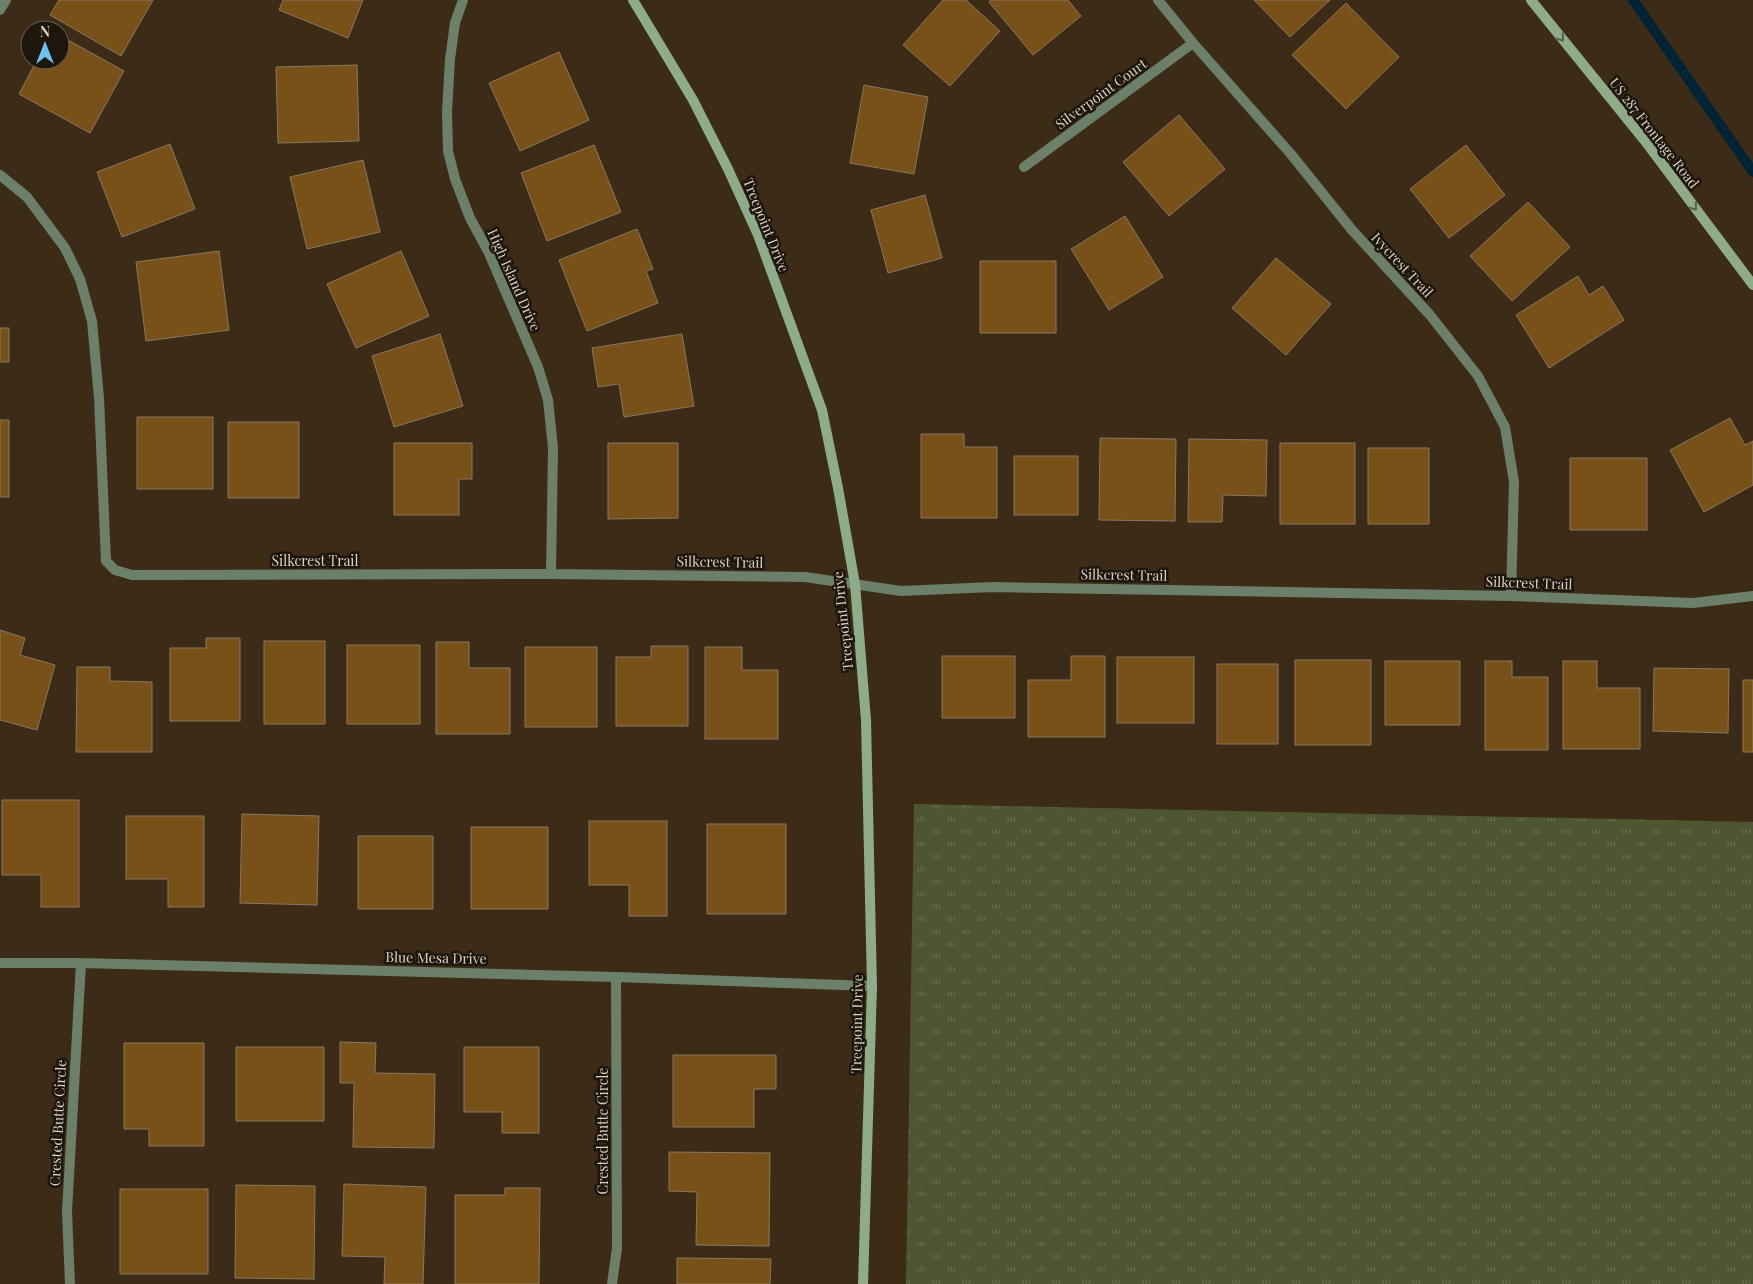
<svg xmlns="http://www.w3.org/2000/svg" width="1753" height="1284" font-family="'Playfair Display',serif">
<defs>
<pattern id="grass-tufts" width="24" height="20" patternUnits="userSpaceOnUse" patternTransform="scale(1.25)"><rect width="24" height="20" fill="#4d5631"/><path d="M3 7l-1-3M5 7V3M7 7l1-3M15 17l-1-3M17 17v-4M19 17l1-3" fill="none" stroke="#666d4d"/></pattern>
</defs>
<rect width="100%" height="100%" fill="#3c2c17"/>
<path fill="url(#grass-tufts)" d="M914,804L1753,822V1284H906Z"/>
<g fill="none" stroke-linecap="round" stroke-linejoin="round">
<path stroke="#002335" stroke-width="10" d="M1633,0L1753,172"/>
</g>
<path fill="#785119" stroke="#8b7760" d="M59,0H153L121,56L50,15Z
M283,0H363L348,38L279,10Z
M943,0H966L1000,31L950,86L903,45Z
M991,0H1068L1081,16L1033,55L989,2Z
M1254,0H1330L1290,37Z
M1346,3L1399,57L1346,109L1292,55Z
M66,39L124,71L90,133L19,94L37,60L53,61L60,60V49Z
M559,52L589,120L520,151L489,83Z
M357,65L359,141L278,143L276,67Z
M864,85L928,97L914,174L850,163Z
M1179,115L1225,169L1169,216L1123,162Z
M170,144L195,209L122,237L97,172Z
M594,145L621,212L547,241L521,173Z
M1466,145L1505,195L1449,238L1410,189Z
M363,160L380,232L307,249L290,177Z
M925,195L942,258L888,273L871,210Z
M1528,202L1570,247L1512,301L1470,256Z
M1125,216L1163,277L1109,310L1071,249Z
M637,229L653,269L646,271L658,303L587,331L559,260Z
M219,251L229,330L146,341L136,262Z
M401,251L429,316L356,348L327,284Z
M1276,258L1331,304L1286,355L1232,308Z
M980,261H1056V333H980Z
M1578,276L1589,295L1603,286L1624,320L1549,368L1516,315Z
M0,328H9V362H0Z
M440,334L463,406L394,427L372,356Z
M682,334L694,406L624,417L619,384L598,387L592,348Z
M137,417H213V489H137Z
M1730,418L1745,445L1753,441V485L1704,512L1670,450Z
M0,420H9V497H0Z
M228,422H299V498H228Z
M921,434H964V447H997V518H921Z
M1100,438L1176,439L1175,521L1099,520Z
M1189,439L1267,440L1266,496L1223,495L1222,522H1188Z
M394,443H472V479H459V515H394Z
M608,443H678V518L608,519Z
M1280,443H1355V524H1280Z
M1368,448H1429V524H1368Z
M1014,456H1078V515H1014Z
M1570,458H1647V530H1570Z
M0,630L25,638L20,655L55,665L37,730L0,720Z
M206,638H240V721H170V648H206Z
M264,641H325V724H264Z
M436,642H469V668H510V734H436Z
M347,645H420V724H347Z
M651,646H688V726H616V657H651Z
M525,647H597V727H525Z
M705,647H742V670H778V739H705Z
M942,656H1015V718H942Z
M1071,656H1105V737H1028V680H1071Z
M1117,657H1194V723H1117Z
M1295,660H1371V745H1295Z
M1385,661H1460V725H1385Z
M1485,661H1512V677H1548V750H1485Z
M1563,661H1597V688H1640V749H1563Z
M1217,664H1278V744H1217Z
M77,667H110V681L152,682V752H76Z
M1654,668L1729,669L1728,733L1653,731Z
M1743,680H1753V752H1743Z
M2,800H79V907H41V875H2Z
M242,814L319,816L317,905L240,903Z
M126,816H204V907H168V879H126Z
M589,821H667V916H629V885H589Z
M707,824H786V914H707Z
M471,827H548V909H471Z
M358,836H433V909H358Z
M340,1042L376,1043L375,1073L435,1074L434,1148L353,1147L354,1083H340Z
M124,1043H204V1146H149V1129H124Z
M236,1047H324V1121H236Z
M464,1047H539V1133H502V1112H464Z
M673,1055H776V1089H754V1127H673Z
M669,1152L770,1153L769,1246L696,1245L697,1192L669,1191Z
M344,1184L426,1187L423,1284H384L385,1257L342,1256Z
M236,1185L315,1186L314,1279L235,1278Z
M505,1188H540L539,1284H455V1195H505Z
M120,1189H208V1274H120Z
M677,1258L771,1259L770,1284H677Z"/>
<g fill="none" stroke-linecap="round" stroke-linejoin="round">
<path stroke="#6c7f69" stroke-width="10" d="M463,0L455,23L450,59L447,112L448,151L455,179L470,218L488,251L538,367L548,400L553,448L551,574
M1158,0L1193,43L1290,153L1352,230L1430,315L1478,376L1505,427L1514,482L1511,596
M0,10L6,0
M1024,167L1193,43
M0,175L27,197L65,248L80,279L92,321L99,398L106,561L115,570L132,575L551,574L805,577L901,591L993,587L1511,596L1693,603L1753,596
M0,963H81L616,977L872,986
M70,1284L67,1212L81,963
M612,1284L617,1248L616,977"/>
<path stroke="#8eac89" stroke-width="10" d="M633,0L693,100L728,169L758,235L822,410L838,488L855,584L866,720L872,986L863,1284
M1531,0L1645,141L1753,285"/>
</g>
<defs><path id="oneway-chevron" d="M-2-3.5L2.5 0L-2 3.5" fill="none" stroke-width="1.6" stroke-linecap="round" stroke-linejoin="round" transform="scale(1.25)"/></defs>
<g stroke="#56614b">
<use href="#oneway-chevron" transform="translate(1561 38) rotate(51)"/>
<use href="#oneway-chevron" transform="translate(1694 207) rotate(53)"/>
</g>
<g text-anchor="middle" stroke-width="5" stroke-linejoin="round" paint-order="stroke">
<g font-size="14" fill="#dbd0c3" stroke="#1d160d">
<text transform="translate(1101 94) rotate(-36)" y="5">Silverpoint Court</text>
<text transform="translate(1654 133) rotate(52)" y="5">US 287 Frontage Road</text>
<text transform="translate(766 225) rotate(68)" y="5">Treepoint Drive</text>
<text transform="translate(1402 265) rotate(47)" y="5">Ivycrest Trail</text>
<text transform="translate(514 280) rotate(66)" y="5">High Island Drive</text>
<text x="315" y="566">Silkcrest Trail</text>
<text transform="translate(720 562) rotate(1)" y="5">Silkcrest Trail</text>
<text transform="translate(1124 575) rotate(1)" y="5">Silkcrest Trail</text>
<text transform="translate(1529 583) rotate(2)" y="5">Silkcrest Trail</text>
<text transform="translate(843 621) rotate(-96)" y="5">Treepoint Drive</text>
<text transform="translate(436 958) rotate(1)" y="5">Blue Mesa Drive</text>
<text transform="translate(857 1024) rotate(-89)" y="5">Treepoint Drive</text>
<text transform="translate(58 1123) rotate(-87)" y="5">Crested Butte Circle</text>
<text transform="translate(603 1131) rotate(-90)" y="5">Crested Butte Circle</text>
</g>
</g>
<g transform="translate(45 45)"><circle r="24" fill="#1d160d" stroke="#696056"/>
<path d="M0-4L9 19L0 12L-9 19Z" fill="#6bc3f2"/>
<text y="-8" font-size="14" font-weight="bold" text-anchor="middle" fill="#dbd0c3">N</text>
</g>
</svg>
